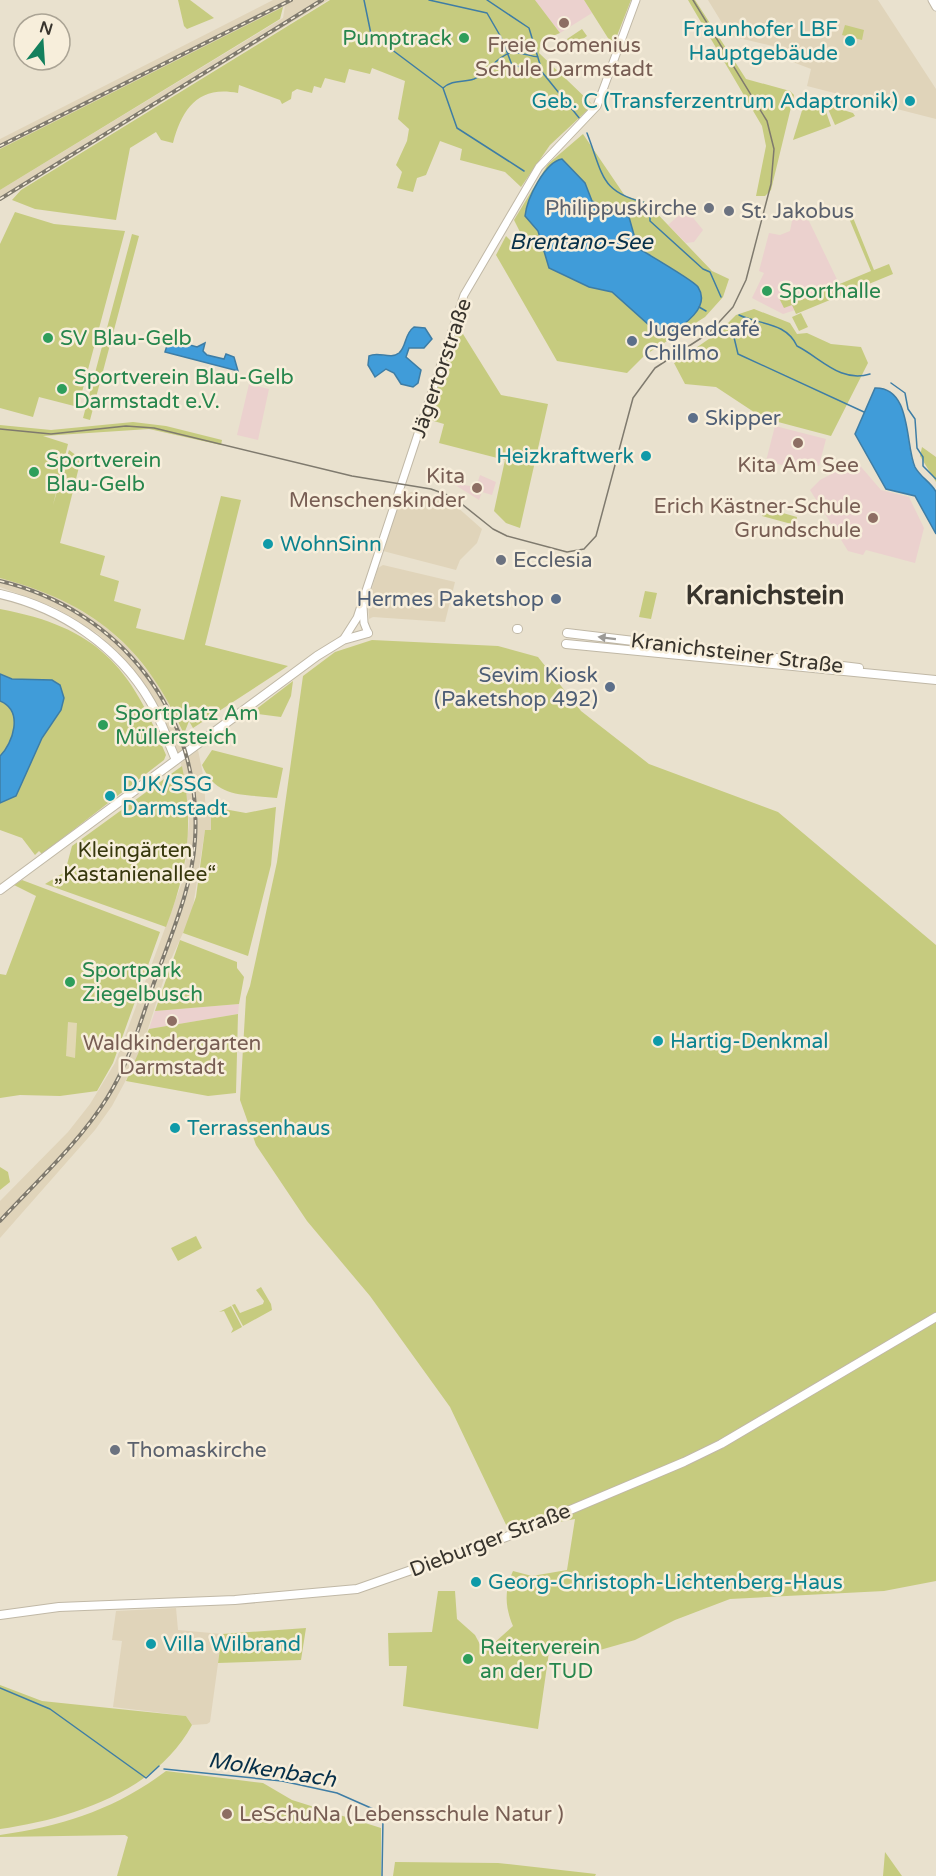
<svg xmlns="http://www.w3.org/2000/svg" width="936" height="1876" font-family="'Varela Round',sans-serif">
<rect width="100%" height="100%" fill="#e9e1ce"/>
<path fill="#e0d4ba" d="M273,0H328L0,201V190L283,18L285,6L0,149V139Z
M708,0H878L936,89V119L807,86L811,69L785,59L786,49L730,36Z
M411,492L443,499L456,506L482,529L477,543L460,560L456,570L383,551L401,497Z
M383,565L455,582L445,622L373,617L369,619L368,602L378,568Z
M0,578L41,589L60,597L105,626L131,650L155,680L172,709L187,745L178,753L159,708L147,688L118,652L98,634L56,608L0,587Z
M198,750L204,779L206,816H211V830H205L192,913L168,966L140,1054L112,1106L95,1130L0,1238V1201L68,1132L90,1104L115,1063L184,877L189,822L181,763Z
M176,1608L178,1630L222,1634L210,1722L207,1724L192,1725L186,1716L113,1707L122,1641L112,1640L116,1611Z"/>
<path fill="#ebd1ce" d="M535,0H584L592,13L560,33Z
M686,209L703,230L694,242L686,243L668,225Z
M793,216L809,221L844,294L783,314L752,298L764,273L759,271L769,233L780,235L790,231Z
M249,384L269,389L258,440L237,435Z
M775,426L826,439L819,466L799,462L797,469L766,461Z
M856,461L881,490L909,497L924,528L915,563L866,550L863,555L848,551L810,490L820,480Z
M480,475L496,482L492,495L482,492L479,500L452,483L453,478L464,485L476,487Z
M239,1004L238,1014L149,1029L155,1011Z"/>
<path fill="#c6cb7f" d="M178,0H190L214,18L187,29L184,26Z
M330,0H535L560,33L541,41L539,53L593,105L550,145L521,187L505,172L460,160L462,149L440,141L426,175L417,178L413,192L397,188L402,172L396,165L407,141L409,129L398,119L405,81L372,68L370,74L349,69L345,83L325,78L321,88L314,86L312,93L297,89L292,92L291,99L282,104L280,100L239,85L238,93C198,85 182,109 173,143L161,140L156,132L130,148L116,220L35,209L12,200L21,190Z
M584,0H631L613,46Z
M688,0H695L746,79L790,91L794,95L771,190L765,196H756L766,146L762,126Z
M283,7L280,19L0,190V149Z
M845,25L864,30L862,40L842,35Z
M582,29L587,36L572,47L567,39Z
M810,101L824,106L831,126L793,140L804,104Z
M830,106L853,113L855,116L835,125L828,109Z
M583,134L625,196L646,202L712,271L729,279L723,297L705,317L645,355L627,373L557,361L496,255L506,236L512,242L522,236L514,220L548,164Z
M850,210L874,270L889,264L893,274L796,314L792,305L784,308L778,296L795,289L801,300L871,271L846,211Z
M15,212L54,224L125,231L78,407L39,397L33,417L0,408V244Z
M132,234L139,236L90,420L83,418Z
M754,309L790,323L797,334L807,333L831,344L861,347L868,363L831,436L763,418L716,387L685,384L674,363L719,332L736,315Z
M801,313L808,327L799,331L792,317Z
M456,332L463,334L501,395L548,404L520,528L506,523L494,511L505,460L439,443L444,424L427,419Z
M133,422L166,426L222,440L221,445L149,429L43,436L68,444L53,505L69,450L81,459L60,543L105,556L100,575L119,581L114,601L141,609L136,628L184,640L221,496L241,500L205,645L288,666L193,728L189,721L184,734C145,646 93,603 0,578V425L51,430Z
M922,447L936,457V482L920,456Z
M765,508L797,517L795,525L762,516Z
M645,591L657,593L651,619L639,617Z
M0,609C97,627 131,666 166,755L164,760L42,854L39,851L35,855L22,838L0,830Z
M372,640L498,646L538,657L581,711L649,764L778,812L936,945V1581L884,1591L730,1599L675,1620L635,1640L586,1654L549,1652L538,1729L403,1706L407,1666H389L388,1633L432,1632L438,1591H455L457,1619L475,1635L484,1652L513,1626C505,1607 504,1591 513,1571L532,1576L567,1570L575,1519L509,1531L450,1407L370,1296L307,1221L256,1145L240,1100L246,997L250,986L277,862L303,676L335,652Z
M293,681L291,696L281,717L251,713Z
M212,750L283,768L277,798C245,794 216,799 202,765Z
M182,766C194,827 188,869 166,927L45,884L65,872L72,846Z
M207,806L246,813L276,807L271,865L248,956L183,933L196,897L205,830H211V816H206Z
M22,880L160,932L113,1063L97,1091L60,1096L20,1095L0,1098V974L6,975L36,896L14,885Z
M180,940L237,962V968L244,977L239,1004L155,1011Z
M238,1014L236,1093L208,1096L126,1081L149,1029Z
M0,1167L8,1172L10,1182L0,1190Z
M196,1236L202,1248L178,1261L171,1248Z
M261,1287L271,1304L272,1310L243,1326L232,1305L235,1304L240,1313L263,1304L264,1301L256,1290Z
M231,1306L242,1327L231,1333L233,1329L224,1311L219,1312Z
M306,1628L301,1660L218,1663L222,1634Z
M0,1685L42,1701L186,1716L192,1725C156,1792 70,1819 0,1829Z
M166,1771L263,1783L292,1800L381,1828V1876H117L128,1837L125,1835L0,1837V1835C63,1826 116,1809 166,1771Z
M885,1852L902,1876H883Z
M395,1862L498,1863L596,1874L595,1876H393Z"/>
<path fill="#e2d8b3" d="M68,1022L77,1023L75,1058L66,1056Z"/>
<path fill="#409cd9" stroke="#3e7da5" stroke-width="1.5" d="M562,159L585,183L592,201L607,210L629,217L636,242L641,250C651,256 694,281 698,287C711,307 684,326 668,333L649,325L612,292L589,287L549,268L538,231L525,216C527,198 545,162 562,159Z
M414,327L425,328L432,339L424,348H409L406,357L421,370L418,383L413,387L401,384L394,373L386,369L375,377L368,365L369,356C379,351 390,360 399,353C407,346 404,334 414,327Z
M169,339L197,347L205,343L203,351L207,355L224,359L226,354L234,357L238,371L165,352Z
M875,388C912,387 905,445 915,467C920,477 932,483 936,492C936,503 936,523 936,534L915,496L886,489L855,434Z
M0,674L12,679L52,680L60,685L64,698L61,710L42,738L16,796L0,803V756C13,743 24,711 0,701Z"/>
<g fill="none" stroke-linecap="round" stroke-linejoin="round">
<path stroke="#3e7da5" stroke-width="1.5" d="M364,0L371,34L443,88L457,128L524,171
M429,0L487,13L502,39L512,65L542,72L580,119
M487,0L529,28L542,71
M443,88C453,79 463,83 474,79C488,73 496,57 510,53C518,51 529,56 538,57
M587,133C604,177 600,193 650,204V221L703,269L710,272L721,297
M699,307L706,311
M739,315C760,325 786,322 797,346C821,358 840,383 870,374
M727,324L732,329L738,354L864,412
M891,383L905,393L908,409L915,419L917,448L923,457V466L936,479
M0,1688L50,1709L146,1778L159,1766
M164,1769L282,1781L337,1793L380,1812L383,1818L382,1876"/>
<g stroke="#c0b8a6" stroke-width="9">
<path id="minor" d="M932,0L936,7
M363,606L364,623L368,633
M343,640L357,618L464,295L539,167L597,106L636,0"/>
</g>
<g stroke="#c0b8a6" stroke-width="10">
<path id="major" d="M0,594C61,608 118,646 150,701C161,719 167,740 176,760
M517,629H518
M567,633L859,668
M566,644L936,680
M0,890L317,656L343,640L368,633
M0,1615L59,1607L235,1600L357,1589L506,1537L684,1462L721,1444L936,1317"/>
</g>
<use href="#minor" stroke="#fff" stroke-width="7"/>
<use href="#major" stroke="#fff" stroke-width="8"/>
<path stroke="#7f7a6e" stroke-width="1.5" d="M0,429L51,434L126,426L154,428L352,476L431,489L453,497L493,529L507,536L567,552L584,549L596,536L633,398L655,368L709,333L733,307L746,280L771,184L774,149L767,121L693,0"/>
<g stroke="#7f7a6e" stroke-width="4">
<path id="rail" d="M0,146L291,0
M0,199L322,0
M0,581C121,610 203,715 195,840C192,888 171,935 155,980C141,1019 130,1062 107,1098C79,1143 36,1182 0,1221"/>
</g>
<use href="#rail" stroke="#f7eedb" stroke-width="1.5" stroke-dasharray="4.5" stroke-linecap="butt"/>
</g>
<defs><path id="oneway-solid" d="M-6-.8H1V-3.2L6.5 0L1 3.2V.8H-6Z" transform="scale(1.5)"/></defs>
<use fill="#9c9a96" href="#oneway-solid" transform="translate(607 638) rotate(-173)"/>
<g fill="#8d6e63" stroke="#f7eedb" stroke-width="2">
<circle cx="564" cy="23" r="6"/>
<circle cx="798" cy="443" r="6"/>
<circle cx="477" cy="488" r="6"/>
<circle cx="873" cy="518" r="6"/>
<circle cx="172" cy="1021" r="6"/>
<circle cx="227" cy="1814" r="6"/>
</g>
<g fill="#2e9e5b" stroke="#f7eedb" stroke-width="2">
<circle cx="464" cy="38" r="6"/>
<circle cx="767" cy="291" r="6"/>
<circle cx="48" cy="338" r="6"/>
<circle cx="62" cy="389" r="6"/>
<circle cx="34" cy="472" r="6"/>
<circle cx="103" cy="725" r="6"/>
<circle cx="70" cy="982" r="6"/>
<circle cx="468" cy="1659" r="6"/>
</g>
<g fill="#0f9aa8" stroke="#f7eedb" stroke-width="2">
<circle cx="850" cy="41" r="6"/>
<circle cx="910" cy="101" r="6"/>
<circle cx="646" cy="456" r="6"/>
<circle cx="268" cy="544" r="6"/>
<circle cx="110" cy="796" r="6"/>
<circle cx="658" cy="1041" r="6"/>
<circle cx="175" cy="1128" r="6"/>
<circle cx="476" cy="1582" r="6"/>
<circle cx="151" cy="1644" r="6"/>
</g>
<g fill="#6b7280" stroke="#f7eedb" stroke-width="2">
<circle cx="709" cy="208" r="6"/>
<circle cx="729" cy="211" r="6"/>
<circle cx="501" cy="560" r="6"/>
<circle cx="115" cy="1450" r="6"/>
</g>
<g fill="#5c6f8a" stroke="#f7eedb" stroke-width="2">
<circle cx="632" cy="341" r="6"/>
<circle cx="693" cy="418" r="6"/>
<circle cx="556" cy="599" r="6"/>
<circle cx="610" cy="687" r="6"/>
</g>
<g text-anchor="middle" stroke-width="5" stroke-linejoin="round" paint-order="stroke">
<g font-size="21" fill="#0d838f" stroke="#f7eedb" text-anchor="start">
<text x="838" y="36" text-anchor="end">Fraunhofer LBF<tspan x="838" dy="24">Hauptgebäude</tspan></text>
<text x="898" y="108" text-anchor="end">Geb. C (Transferzentrum Adaptronik)</text>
<text x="634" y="463" text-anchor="end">Heizkraftwerk</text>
<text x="280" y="551">WohnSinn</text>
<text x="122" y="791">DJK/SSG<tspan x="122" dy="24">Darmstadt</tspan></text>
<text x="670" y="1048">Hartig-Denkmal</text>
<text x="187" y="1135">Terrassenhaus</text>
<text x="488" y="1589">Georg-Christoph-Lichtenberg-Haus</text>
<text x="163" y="1651">Villa Wilbrand</text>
</g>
<g font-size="21" fill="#27864d" stroke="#f7eedb" text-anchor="start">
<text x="452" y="45" text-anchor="end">Pumptrack</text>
<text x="779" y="298">Sporthalle</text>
<text x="60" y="345">SV Blau-Gelb</text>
<text x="74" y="384">Sportverein Blau-Gelb<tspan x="74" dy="24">Darmstadt e.V.</tspan></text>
<text x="46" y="467">Sportverein<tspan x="46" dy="24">Blau-Gelb</tspan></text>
<text x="115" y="720">Sportplatz Am<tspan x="115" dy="24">Müllersteich</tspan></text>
<text x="82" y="977">Sportpark<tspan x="82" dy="24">Ziegelbusch</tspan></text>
<text x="480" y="1654">Reiterverein<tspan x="480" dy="24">an der TUD</tspan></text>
</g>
<g font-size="21" fill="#785e54" stroke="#f7eedb">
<text x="564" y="52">Freie Comenius<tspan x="564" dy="24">Schule Darmstadt</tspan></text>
<text x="798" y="472">Kita Am See</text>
<text x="465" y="483" text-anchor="end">Kita<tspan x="465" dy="24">Menschenskinder</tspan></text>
<text x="861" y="513" text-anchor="end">Erich Kästner-Schule<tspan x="861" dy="24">Grundschule</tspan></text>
<text x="172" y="1050">Waldkindergarten<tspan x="172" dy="24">Darmstadt</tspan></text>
<text x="239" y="1821" text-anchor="start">LeSchuNa (Lebensschule Natur )</text>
</g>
<g font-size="21" fill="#5b616d" stroke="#f7eedb" text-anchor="start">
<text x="697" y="215" text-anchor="end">Philippuskirche</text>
<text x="741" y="218">St. Jakobus</text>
<text x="513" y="567">Ecclesia</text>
<text x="127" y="1457">Thomaskirche</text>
</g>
<g font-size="21" fill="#4e5e75" stroke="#f7eedb" text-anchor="start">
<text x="644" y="336">Jugendcafé<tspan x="644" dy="24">Chillmo</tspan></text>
<text x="705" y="425">Skipper</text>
<text x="544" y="606" text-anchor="end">Hermes Paketshop</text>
<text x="598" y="682" text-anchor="end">Sevim Kiosk<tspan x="598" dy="24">(Paketshop 492)</tspan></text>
</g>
<g font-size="21" fill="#38342d" stroke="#f7eedb">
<text transform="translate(441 368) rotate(-71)" y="7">Jägertorstraße</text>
<text transform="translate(737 653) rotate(7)" y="7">Kranichsteiner Straße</text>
<text transform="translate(490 1540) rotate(-21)" y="7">Dieburger Straße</text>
</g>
<g font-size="21" fill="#37380d" stroke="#f7eedb">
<text x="135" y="857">Kleingärten<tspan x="135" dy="24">„Kastanienallee“</tspan></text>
</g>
<g font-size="22" font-style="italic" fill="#073049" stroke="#f7eedb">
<text x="581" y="249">Brentano-See</text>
<text transform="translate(272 1769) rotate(9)" y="8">Molkenbach</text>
</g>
<g font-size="27" font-weight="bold" fill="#38342d" stroke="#f7eedb">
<text x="765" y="604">Kranichstein</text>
</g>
</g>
<g transform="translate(42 42) rotate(17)"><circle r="28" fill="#f7eedb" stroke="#aba495" stroke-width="1.5"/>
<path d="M0-4.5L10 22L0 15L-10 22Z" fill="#13805d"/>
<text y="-9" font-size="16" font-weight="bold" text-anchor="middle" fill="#38342d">N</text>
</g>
</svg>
